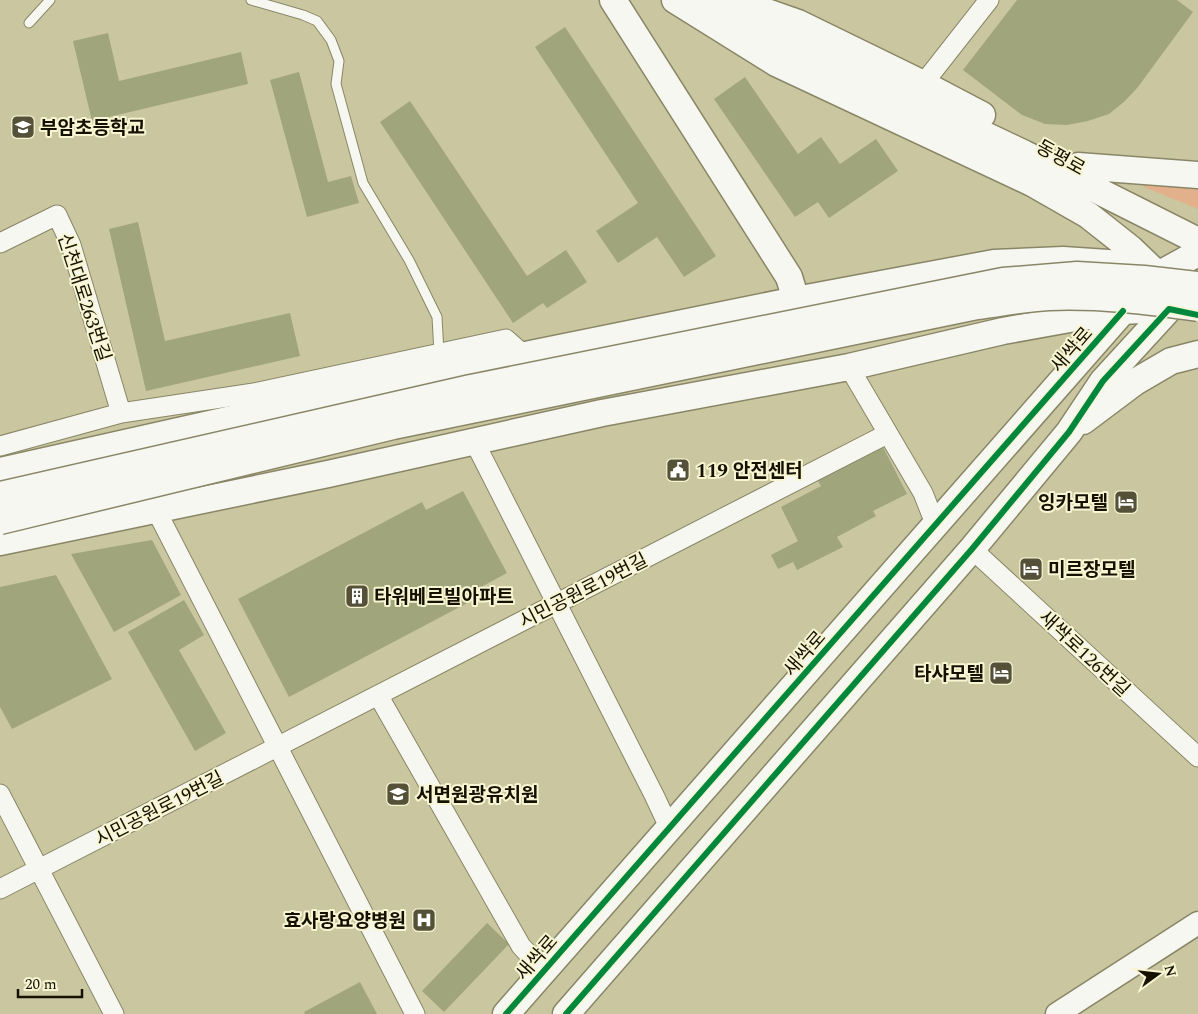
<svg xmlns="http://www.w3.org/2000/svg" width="1198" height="1014" font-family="Spectral,'Noto Sans KR',serif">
<rect width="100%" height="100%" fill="#cac7a0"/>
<path fill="#e2b08b" d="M1144,181L1198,185V209L1144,187Z"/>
<path fill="#a0a57b" d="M1017,0H1177L1193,12L1138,87L1125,101L1109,114L1088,121L1067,125L1045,124L1022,115L963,70Z
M565,27L716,256L684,277L657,237L618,263L596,231L638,203L535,47Z
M108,33L119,81L241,52L248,84L92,121L73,41Z
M299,72L328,182L351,176L359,203L307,217L270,80Z
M745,77L798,154L821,137L840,164L876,139L898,171L829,218L818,202L795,217L714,99Z
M410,101L527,276L566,250L587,282L547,308L543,303L513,323L380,122Z
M138,222L165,341L290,313L300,356L146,391L109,229Z
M882,445L907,494L873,511L876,516L837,537L843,547L797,570L793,562L778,569L771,555L798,541L781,507L821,486L817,479Z
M463,491L507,573L470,593L473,600L289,697L238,599L422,502L426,510Z
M152,540L181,595L114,632L71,554Z
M56,575L112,679L12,729L0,707V587Z
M184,600L204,635L179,650L226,733L195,751L128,632Z
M487,923L509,944L444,1012L422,991Z
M360,982L377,1014H305L304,1012Z"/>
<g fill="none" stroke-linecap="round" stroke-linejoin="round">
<g stroke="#898667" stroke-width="11">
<path id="service" d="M251,0L303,15L317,21L331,40L339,61L336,84L363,183L409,260L437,317L439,353
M29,23L50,0"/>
</g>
<g stroke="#898667" stroke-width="21">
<path id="minor" d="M923,84L989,0
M0,243L57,215L71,245L121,413
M849,367L923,493L936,526
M474,441L654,795L669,827
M0,446L121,413L254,393L506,339L524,355
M156,510L415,1014
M972,549L1198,757
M378,695L521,946L544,971
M0,794L114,1014
M0,889L887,434"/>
</g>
<g stroke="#898667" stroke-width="25">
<path id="tertiary" d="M1057,1014L1198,923"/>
</g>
<g stroke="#898667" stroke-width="29">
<path id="secondary" d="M613,0L789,277L796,300
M675,0L776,63L1032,183L1088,215L1131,249L1158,275
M706,3L1025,154L1198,241
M741,3L798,23L923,84L982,115
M1078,166L1198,175
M1083,421L1135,382L1171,361L1198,354
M0,471L442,372L796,300L994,263L1063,260L1108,263L1145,272
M0,542L328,474L602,413L849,367L1003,331L1075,318L1123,311L1156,309
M506,1014L1123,311L1158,275L1198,253
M566,1014L972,549L1069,432L1103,381L1169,309L1177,303"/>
</g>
<use href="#service" stroke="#f7f7f1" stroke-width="9"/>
<use href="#minor" stroke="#f7f7f1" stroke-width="19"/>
<use href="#tertiary" stroke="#f7f7f1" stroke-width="22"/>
<use href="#secondary" stroke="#f7f7f1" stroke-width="26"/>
<g stroke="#898667" stroke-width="29" stroke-linecap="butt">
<path id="secondary-bridge" d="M0,495L471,388L1003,281L1077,275L1144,279L1198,285
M0,521L393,426L977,306C1001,303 1025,298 1049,297C1099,295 1149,301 1198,308"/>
</g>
<use href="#secondary-bridge" stroke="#f7f7f1" stroke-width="26"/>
<g stroke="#f7f5d2" stroke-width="9">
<path id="cycleway" d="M506,1014L1123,311
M566,1014L972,549L1069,432L1103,381L1169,309L1198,315"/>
</g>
<use href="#cycleway" stroke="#00873e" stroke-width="6"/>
</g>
<defs>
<g id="school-square" transform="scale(1.25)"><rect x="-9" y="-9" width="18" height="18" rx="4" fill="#545138" stroke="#f7f5d2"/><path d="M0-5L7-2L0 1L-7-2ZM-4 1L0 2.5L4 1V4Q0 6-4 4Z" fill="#fff"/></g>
<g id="civic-square" transform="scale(1.25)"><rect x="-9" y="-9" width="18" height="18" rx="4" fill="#545138" stroke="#f7f5d2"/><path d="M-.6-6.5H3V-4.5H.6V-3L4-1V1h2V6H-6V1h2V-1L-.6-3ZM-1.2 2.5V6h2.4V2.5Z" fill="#fff"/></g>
<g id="hotel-square" transform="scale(1.25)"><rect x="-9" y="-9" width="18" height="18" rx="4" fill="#545138" stroke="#f7f5d2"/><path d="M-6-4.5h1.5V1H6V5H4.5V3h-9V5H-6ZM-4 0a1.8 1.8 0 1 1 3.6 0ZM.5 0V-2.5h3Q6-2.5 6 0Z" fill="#fff"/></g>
<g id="building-square" transform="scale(1.25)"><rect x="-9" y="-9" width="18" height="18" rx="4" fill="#545138" stroke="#f7f5d2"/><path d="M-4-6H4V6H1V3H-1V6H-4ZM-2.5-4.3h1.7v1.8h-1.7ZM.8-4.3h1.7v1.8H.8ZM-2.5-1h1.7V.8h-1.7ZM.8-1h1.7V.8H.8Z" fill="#fff"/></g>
<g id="hospital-square" transform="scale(1.25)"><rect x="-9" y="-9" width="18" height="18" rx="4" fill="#545138" stroke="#f7f5d2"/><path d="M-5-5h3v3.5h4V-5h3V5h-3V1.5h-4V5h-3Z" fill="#fff"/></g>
</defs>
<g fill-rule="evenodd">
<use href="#school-square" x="23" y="127"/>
<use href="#civic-square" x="678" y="470"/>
<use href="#hotel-square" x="1126" y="502"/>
<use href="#hotel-square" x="1031" y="569"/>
<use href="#building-square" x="357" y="596"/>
<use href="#hotel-square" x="1001" y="673"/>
<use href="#school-square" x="398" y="794"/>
<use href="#hospital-square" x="424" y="920"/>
</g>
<g text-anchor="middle" stroke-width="4" stroke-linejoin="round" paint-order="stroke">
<g font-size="19" font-weight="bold" fill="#141100" stroke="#f7f5d2" text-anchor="start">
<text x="40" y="134">부암초등학교</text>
<text x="696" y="477">119 안전센터</text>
<text x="1108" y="509" text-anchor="end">잉카모텔</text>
<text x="1048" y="576">미르장모텔</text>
<text x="374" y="603">타워베르빌아파트</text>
<text x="984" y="680" text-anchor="end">타샤모텔</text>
<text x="416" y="801">서면원광유치원</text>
<text x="406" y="927" text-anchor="end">효사랑요양병원</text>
</g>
<g font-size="19" fill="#141100" stroke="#f7f5d2">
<text transform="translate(1061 157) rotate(29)" y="7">동평로</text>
<text transform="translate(85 297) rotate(72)" y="7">신천대로263번길</text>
<text transform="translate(1071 349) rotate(-49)" y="7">새싹로</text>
<text transform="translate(583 590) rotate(-27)" y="7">시민공원로19번길</text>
<text transform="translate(804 653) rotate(-49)" y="7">새싹로</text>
<text transform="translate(1085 653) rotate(43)" y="7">새싹로126번길</text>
<text transform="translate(159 808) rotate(-27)" y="7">시민공원로19번길</text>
<text transform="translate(536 957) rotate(-49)" y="7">새싹로</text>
</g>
</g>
<g transform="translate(1158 974) rotate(75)" stroke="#f7f5d2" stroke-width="4" paint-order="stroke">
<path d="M0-4L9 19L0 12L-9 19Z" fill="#141100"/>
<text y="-8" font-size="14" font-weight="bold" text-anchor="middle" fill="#141100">N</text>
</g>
<path d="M18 989v8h64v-8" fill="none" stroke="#141100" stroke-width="2.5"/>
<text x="25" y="989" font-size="15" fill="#141100" stroke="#f7f5d2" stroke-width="4" paint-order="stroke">20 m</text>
</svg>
